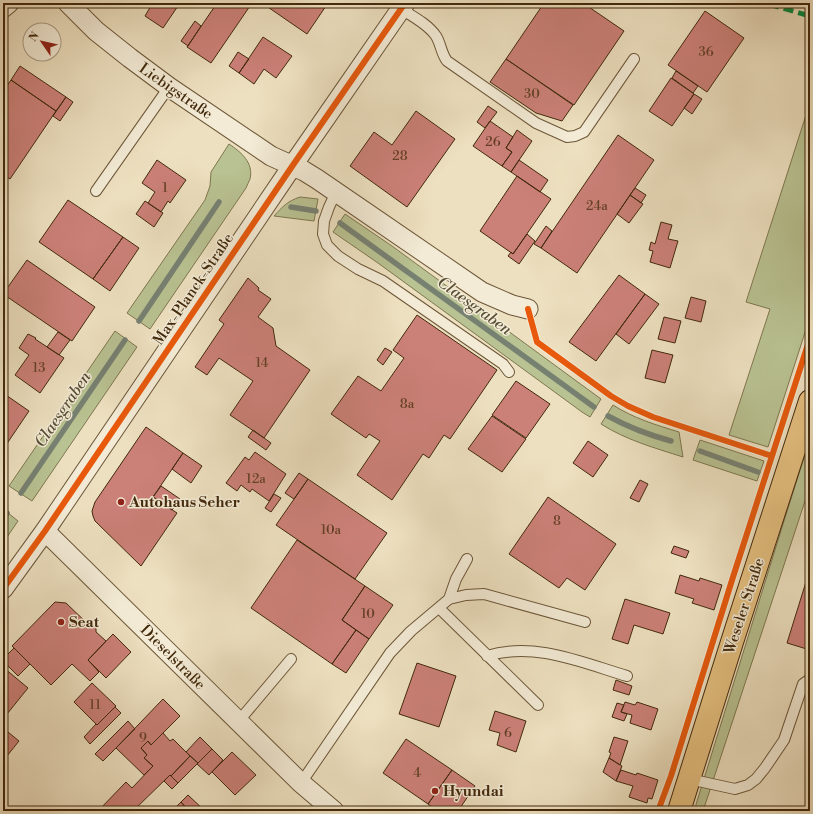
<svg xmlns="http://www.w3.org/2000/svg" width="813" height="814" font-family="'Libre Bodoni',serif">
<rect width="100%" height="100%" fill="#ede0c0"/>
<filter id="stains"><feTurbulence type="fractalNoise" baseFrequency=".005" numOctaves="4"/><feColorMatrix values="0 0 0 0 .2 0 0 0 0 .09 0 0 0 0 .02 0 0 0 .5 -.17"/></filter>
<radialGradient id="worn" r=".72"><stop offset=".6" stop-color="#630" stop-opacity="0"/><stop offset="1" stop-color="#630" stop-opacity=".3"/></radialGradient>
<path fill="#b9c292" stroke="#7e764e" d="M810,113V317L768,447L729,435L770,309L746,302L806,115Z
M229,144C241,152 254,163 250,179C249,182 247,185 246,188L150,329L127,313L205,200L210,186L211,172Z
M300,197L318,199L314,221L274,216C283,206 288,201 300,197Z
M345,214L392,246L601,399L590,417L582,412L378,263L333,232Z
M115,331L137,347L32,501L9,486Z
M613,405C633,418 656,425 679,432L683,457C655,448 626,440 601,424Z
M700,440L764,461L757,481L693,460Z
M810,443V496L807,495L703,811H694L784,521L808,445Z
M3,509L18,521L3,543Z"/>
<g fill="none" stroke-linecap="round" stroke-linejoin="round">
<path stroke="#778172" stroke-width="5.5" d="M291,207L316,211
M340,223L594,407
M139,321L219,202
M608,416C628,427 649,435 671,441
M700,451L758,472
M808,490L810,491
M21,493L125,340
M3,519L7,513"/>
</g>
<path fill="#cb8078" stroke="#42290b" d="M150,3H180L163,28L145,16L152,4Z
M217,3H252L211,63L187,47Z
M262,3H328L307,34Z
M544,3H583L624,31L574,105L506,59Z
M705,11L744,38L707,92L668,65Z
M195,21L201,26L188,46L181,41Z
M263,37L292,56L276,78L264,69L254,84L239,73Z
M238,52L249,59L239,73L229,66Z
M506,59L573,105L562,121L536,113L490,82Z
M20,66L66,97L56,111L11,80Z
M676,71L698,86L693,93L672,78Z
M671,78L694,94L672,126L649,111Z
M11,80L56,111L10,179L3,174V91Z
M694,94L702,99L692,114L684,108Z
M66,97L73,102L60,121L53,116Z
M488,106L497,112L485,128L477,122Z
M416,111L455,139L407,207L350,166L374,132L392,145Z
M490,121L513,137L506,148L512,152L502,166L473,146Z
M517,130L532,141L511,172L502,166L512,152L506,148Z
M618,135L654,160L577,273L541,248Z
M157,160L186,180L170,203L168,201L161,212L148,203L155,192L142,183Z
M519,160L548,180L540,192L511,172Z
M517,176L551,199L513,254L480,231Z
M635,188L646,195L641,203L630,195Z
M630,195L643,204L629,223L617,214Z
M68,200L123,237L93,279L39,242Z
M145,201L163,213L154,227L136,214Z
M661,222L672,225L668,239L678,241L670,268L650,262L653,251L649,250L651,242L655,244Z
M546,226L552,231L541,248L534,244Z
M527,234L535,241L519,264L508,256L511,252L513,254Z
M123,237L139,248L110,291L93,279Z
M27,260L95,307L72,341L3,294Z
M619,275L645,294L596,361L569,342Z
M248,278L259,288L258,290L271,299L258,317L273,328L276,346L310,370L264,438L230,415L253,381L219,358L207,375L195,367L224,324L219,320Z
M645,294L659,304L629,344L616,334Z
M691,297L706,301L701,322L685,318Z
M417,315L497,370L450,439L444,435L429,458L423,454L392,500L357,475L380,441L369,434L366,438L331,414L358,376L381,391L404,358L393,350Z
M664,317L681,321L675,343L658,339Z
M58,332L70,340L59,355L47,347Z
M28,334L36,338L35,339L64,358L40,393L15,375L29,355L19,348Z
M385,348L392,352L383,365L377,360Z
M652,350L673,355L665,383L645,378Z
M516,381L550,404L526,438L492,415Z
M3,393L29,411L6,445L3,443Z
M492,416L526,439L502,472L468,449Z
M146,427L183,453L153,497L177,513L141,566L95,521L93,516L92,511L95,502Z
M253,430L271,443L266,450L248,437Z
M588,441L608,455L593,477L573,463Z
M255,452L286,474L269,501L252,489L250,492L241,485L237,491L226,483L245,457L249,460Z
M183,453L202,466L191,483L172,469Z
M299,473L308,479L294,499L285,493Z
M308,479L387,533L355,579L276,525Z
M640,480L648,484L639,502L630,498Z
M161,486L180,499L172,510L153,497Z
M274,494L281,498L271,512L265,508Z
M548,497L616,544L585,590L567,578L559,588L509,554Z
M297,540L365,586L342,620L356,630L332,664L251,608Z
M674,546L689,551L686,558L671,553Z
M810,569V650L787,643Z
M680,575L699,581L700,578L722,585L714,610L692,603L694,599L675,593Z
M365,586L393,605L369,639L342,620Z
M625,599L670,613L663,634L634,625L628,644L612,639Z
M55,602L66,603L90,626H94L96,628V632L106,641L88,660L99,672L90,681L72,664L51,685L12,646Z
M356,630L369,639L346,673L332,664Z
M113,634L131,652L106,678L88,660Z
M14,648L30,664L18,676L3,661V659Z
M417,663L456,676L439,727L399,714Z
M4,668L28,688L3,719V669Z
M616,680L632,686L629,695L613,690Z
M92,683L116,706L97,725L74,702Z
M163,699L180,716L151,745L148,741L141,748L147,755L144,758L153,766L144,775L116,748Z
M625,702L635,705L637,702L658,709L651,730L630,723L632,715L621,712Z
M617,703L624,705L621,712L627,714L624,721L612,717Z
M115,707L121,713L90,744L84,737L96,724L97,725Z
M495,711L526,721L516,752L497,745L500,733L489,730Z
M128,721L135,729L103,761L95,754Z
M3,728L19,741L3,761Z
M163,733L170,741L173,739L190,756L171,776L170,775L133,811H98L126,782L132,788L153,766L144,758L147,755L141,748L148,741L151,745Z
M200,737L212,749L198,763L186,752Z
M614,737L628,741L620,765L609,758L611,753L609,752Z
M406,739L452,770L428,804L383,773Z
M212,749L223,760L209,775L197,764Z
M232,752L256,775L235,795L212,772Z
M190,756L198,763L178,783L171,776Z
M609,758L622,766L616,781L603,772Z
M452,770L475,786L458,811H437L428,804Z
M621,770L636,775L637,773L658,780L652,799L648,798L647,803L629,797L633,786L616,781Z
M170,775L178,783L172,789L164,781Z
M188,795L205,811H189L181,802Z
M181,802L189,811H172Z"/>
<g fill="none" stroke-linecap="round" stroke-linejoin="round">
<g stroke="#6d5738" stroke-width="12">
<path id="service" d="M401,9C412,16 428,24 436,36C441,44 441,53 447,61L536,123L567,137L575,136L584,132L634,59
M96,191L169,87
M336,192L329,207L324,221L323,234L327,245L338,256L358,269L383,281L503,364L509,372
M449,599L456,579L467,559
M439,608L538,705
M487,656C534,641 583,663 627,676
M238,722L291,659
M689,779L735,789L748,785L756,779L765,768L784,740L803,684L810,679
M301,783L390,653L411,631L449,599L466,595L484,594L585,622"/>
</g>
<g stroke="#6d5738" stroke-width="21">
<path id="minor" d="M68,3L96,31L130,58L169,87L271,156L304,171L317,179L482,292L512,305L528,309
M3,8L9,3
M45,531L301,783L334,811
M3,589L45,531L293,165L405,3"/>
</g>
<g stroke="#42290b" stroke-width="24">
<path id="primary" d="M679,811L732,642L810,401"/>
</g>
<use href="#service" stroke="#f3ebd6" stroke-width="10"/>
<use href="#minor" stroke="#f3ebd6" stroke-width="19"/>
<use href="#primary" stroke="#e6c080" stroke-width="22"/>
<path stroke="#00873e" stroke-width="5" stroke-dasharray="10 5" stroke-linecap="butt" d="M770,3L772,5L810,16"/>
<g stroke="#f3ebd6" stroke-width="8">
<path id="cycleway" d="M528,309L537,342L611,396L628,406L653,417L772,456
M3,589L45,531L293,165L405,3
M658,811L671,776L733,577L810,338"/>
</g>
<use href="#cycleway" stroke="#e8590c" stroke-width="6"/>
</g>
<g fill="#8f2418" stroke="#f3ebd6" stroke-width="1.5">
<circle cx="121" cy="502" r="4"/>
<circle cx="61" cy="622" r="4"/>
<circle cx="435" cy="791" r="4"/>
</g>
<g text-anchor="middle" stroke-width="3" stroke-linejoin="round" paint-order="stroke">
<g font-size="13" fill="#643f26">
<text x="706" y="56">36</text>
<text x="532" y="98">30</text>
<text x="493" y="146">26</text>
<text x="400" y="160">28</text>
<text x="165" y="192">1</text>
<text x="597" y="210">24a</text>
<text x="262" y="367">14</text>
<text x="39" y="372">13</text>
<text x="407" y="408">8a</text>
<text x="256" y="483">12a</text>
<text x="557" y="525">8</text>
<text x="331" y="534">10a</text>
<text x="368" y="618">10</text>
<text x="95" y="709">11</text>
<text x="508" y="737">6</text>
<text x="143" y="742">9</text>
<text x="417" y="777">4</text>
</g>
<g font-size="15" fill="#42290b" stroke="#f3ebd6">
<text transform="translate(176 91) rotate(35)" y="5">Liebigstraße</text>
<text transform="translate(193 289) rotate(-56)" y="5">Max-Planck-Straße</text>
<text transform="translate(744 606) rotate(-72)" y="5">Weseler Straße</text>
<text transform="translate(173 657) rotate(45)" y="5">Dieselstraße</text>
</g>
<g font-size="15" font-weight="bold" fill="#42290b" stroke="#f3ebd6" text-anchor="start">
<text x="129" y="507">Autohaus Seher</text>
<text x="69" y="627">Seat</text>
<text x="443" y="796">Hyundai</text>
</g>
<g font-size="16" font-style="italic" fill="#584e36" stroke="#f3ebd6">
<text transform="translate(475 305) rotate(36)" y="6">Claesgraben</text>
<text transform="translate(62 409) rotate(-56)" y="6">Claesgraben</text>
</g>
</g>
<rect width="813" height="814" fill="none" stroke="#ede0c0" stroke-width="16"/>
<rect x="4" y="4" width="805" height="806" fill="none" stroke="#42290b" stroke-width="2"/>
<rect x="8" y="8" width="797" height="798" fill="none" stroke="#42290b"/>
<g transform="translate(42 42) rotate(304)"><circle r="19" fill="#f3ebd6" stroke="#ac9d85"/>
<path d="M0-3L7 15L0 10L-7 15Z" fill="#8f2418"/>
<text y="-6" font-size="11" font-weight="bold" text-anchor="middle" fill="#42290b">N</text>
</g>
<rect width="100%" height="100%" filter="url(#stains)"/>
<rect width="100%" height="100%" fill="url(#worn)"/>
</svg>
